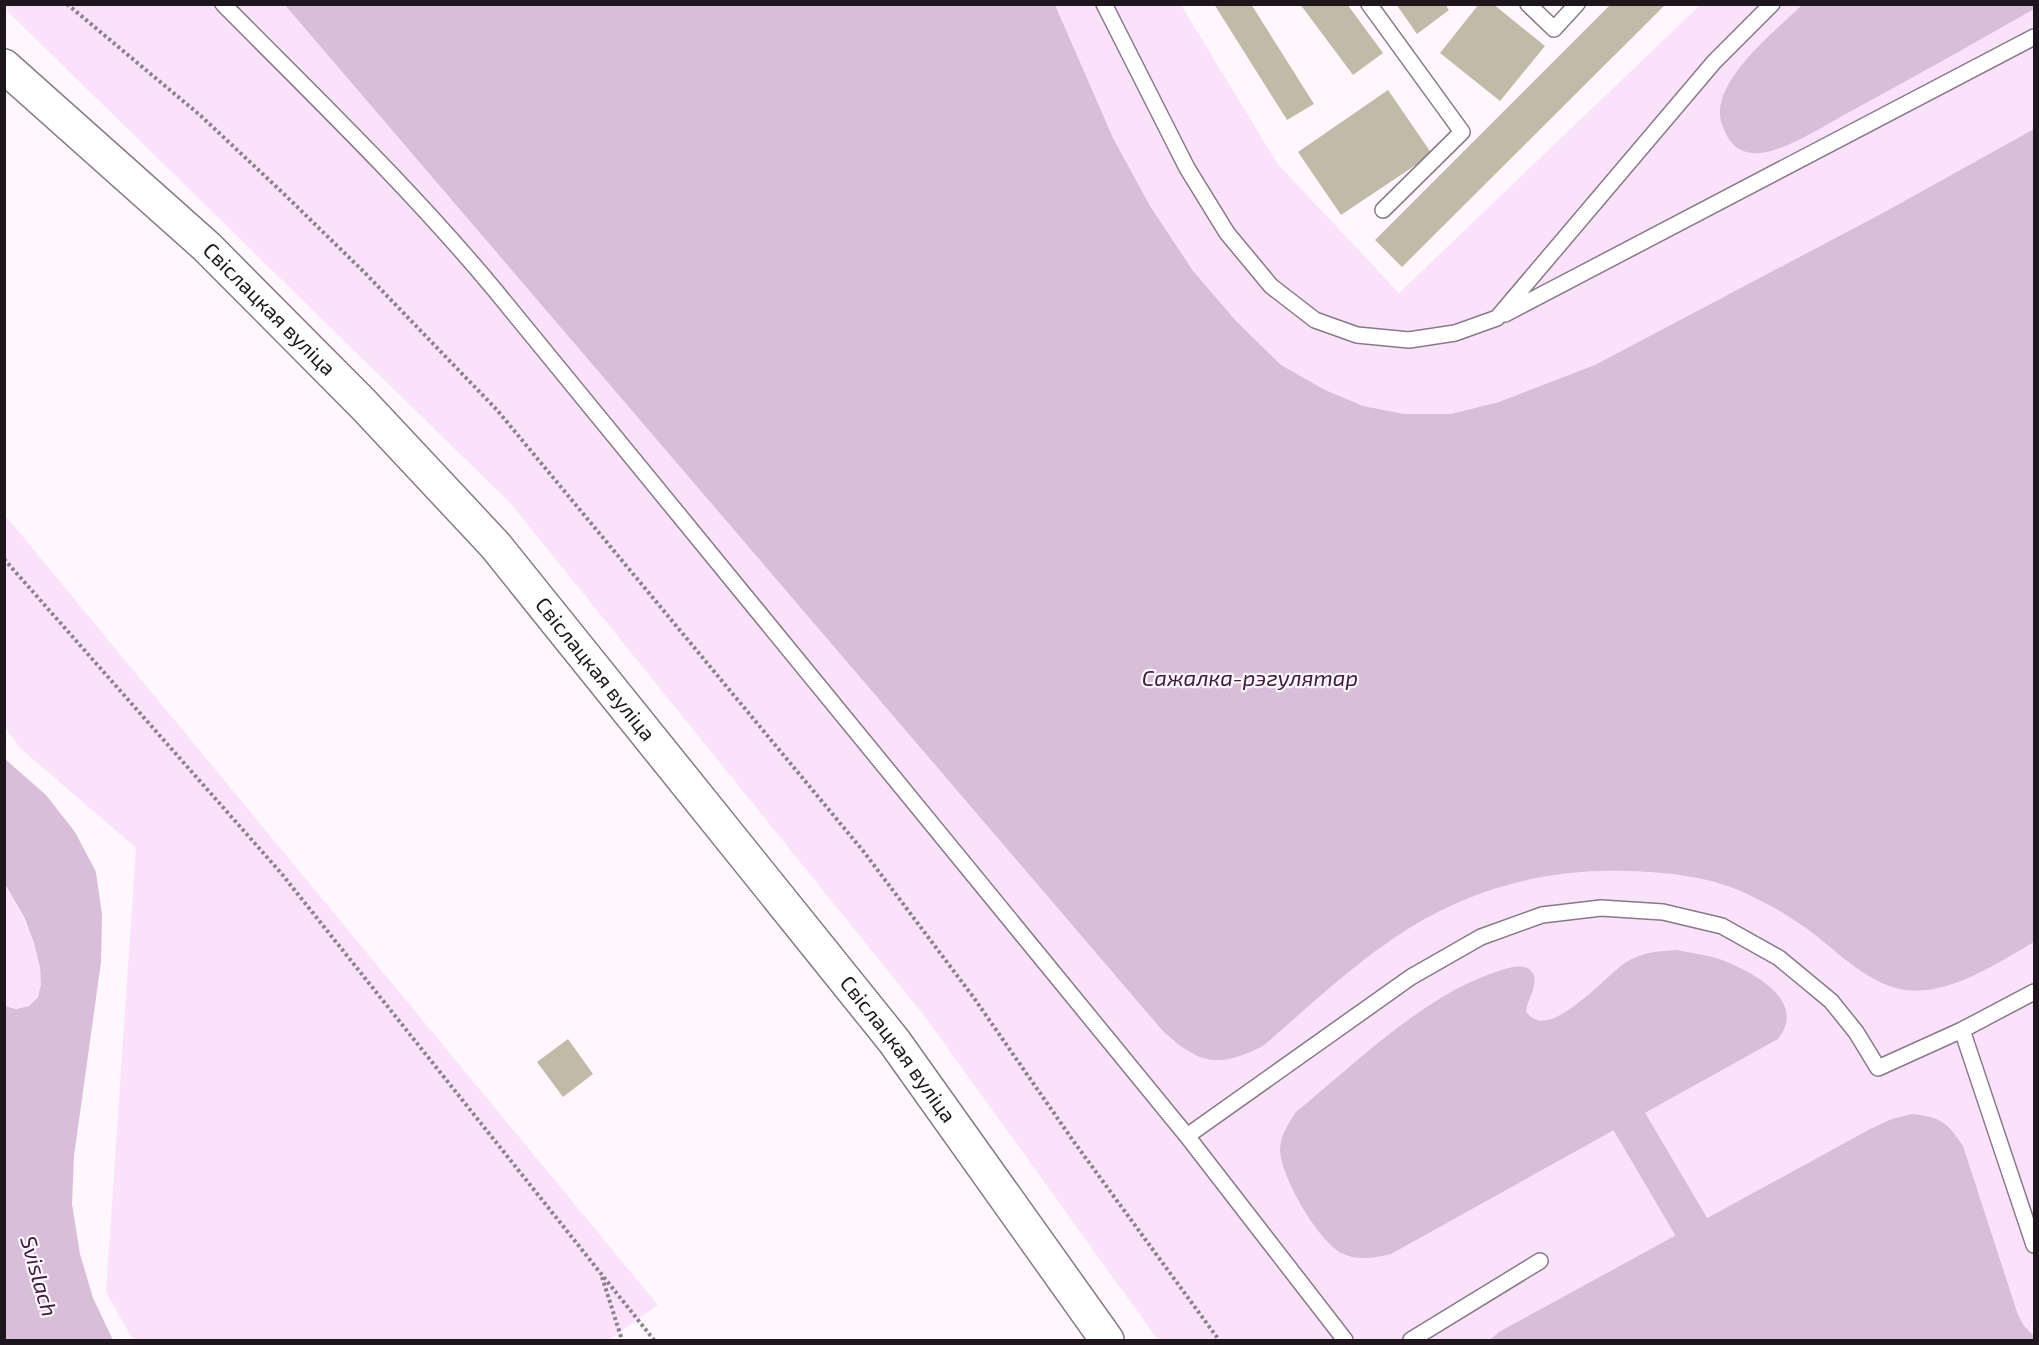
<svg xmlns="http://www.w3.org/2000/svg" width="2039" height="1345" font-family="'Exo 2',sans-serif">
<rect width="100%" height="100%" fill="#fef7fe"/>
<path fill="#fbe2fb" d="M4,5H1181L1277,163L1399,293L1700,5H2034V1340H1158L926,1018L511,504L5,9Z
M4,515H5L658,1305L609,1340H133L106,1292L136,848L21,749L5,728Z
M4,884C19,907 57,977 34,1001C25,1010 16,1009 5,1006Z"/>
<path fill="#d8bed8" d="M285,5H1055L1113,138L1150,206L1193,271L1236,321L1281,365L1325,390L1363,406L1404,414H1451L1499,402L1595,365L1881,214L2034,129V942C1998,963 1944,999 1900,989C1864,981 1835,949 1806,928C1786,914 1765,902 1743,892C1707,876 1666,872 1627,871C1551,868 1476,887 1411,927C1357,960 1310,1006 1263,1046C1218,1069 1198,1064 1162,1030Z
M1802,5L2034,4V9C1975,43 1915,76 1855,109C1830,122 1788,150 1761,153C1739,155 1728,143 1722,124C1707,84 1777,30 1802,5Z
M5,759L46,795L75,832L96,872L102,915L101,962L74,1156L72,1204L80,1254L93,1298L113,1340H6L5,1337V1006L16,1009L29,1006L38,997L41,984L40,967L34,943L24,917L5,884Z
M1677,950C1692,953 1708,955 1722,960C1753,972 1808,1001 1778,1039L1391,1254C1375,1258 1357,1261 1341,1253C1317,1239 1281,1177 1280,1150C1280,1136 1288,1124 1296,1112C1356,1063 1427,992 1502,970C1510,967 1526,963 1532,972C1540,983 1527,1000 1526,1011C1547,1047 1608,972 1628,961C1644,952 1659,951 1677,950Z
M1912,1114C1941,1117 1947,1122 1963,1146L2018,1315L2024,1326L2034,1336V1340H1490L1499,1332L1872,1128L1892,1119Z"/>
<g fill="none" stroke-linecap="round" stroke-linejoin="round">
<path stroke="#d8bed8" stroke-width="36" d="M1629,1121L1692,1228"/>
</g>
<path fill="#c1baa6" d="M1214,4H1251L1314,104L1287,120Z
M1300,4H1347L1383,53L1353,75Z
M1396,4H1445L1449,10L1417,34Z
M1479,4H1493L1545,46L1500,101L1440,53Z
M1611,4H1666L1402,267L1375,240Z
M1388,90L1432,154L1341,215L1298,152Z
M568,1039L593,1074L563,1097L537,1062Z"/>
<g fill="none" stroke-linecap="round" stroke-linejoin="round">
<g stroke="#887988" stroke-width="18">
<path id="service" d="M223,4C315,97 410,188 494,289L1187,1136L1345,1340
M1104,4L1187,168L1227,233L1271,286L1315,320L1357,335L1409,340L1455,333L1497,318L1714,62L1772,4
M1369,4L1462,132L1383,210
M1528,4L1554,29L1577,4
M1505,314L2034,37
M1962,1030L2034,1245
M1187,1136L1411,977L1481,937L1542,915L1601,908L1663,912L1722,926L1779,958L1831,1001L1856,1032L1878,1068L1962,1030L2034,992
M1411,1340L1540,1261"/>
</g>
<g stroke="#887988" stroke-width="36">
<g id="secondary">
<path id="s1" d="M4,66L207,247L364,405L495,545L894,1041L1107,1340"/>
</g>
</g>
<path stroke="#898289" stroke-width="4" stroke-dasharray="3 3" stroke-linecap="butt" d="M67,4L201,116L284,194L365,273L497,410L864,852L974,998L1074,1142L1219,1340
M4,559L281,873L654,1340
M602,1277L622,1340"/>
<use href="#service" stroke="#fff" stroke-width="15"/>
<use href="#secondary" stroke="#fff" stroke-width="33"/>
</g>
<g text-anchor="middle" stroke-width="4.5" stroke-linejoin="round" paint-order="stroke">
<g font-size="21" fill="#1d171d" stroke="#fef7fe">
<text dy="7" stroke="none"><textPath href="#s1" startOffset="360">Свіслацкая вуліца</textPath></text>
<text dy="7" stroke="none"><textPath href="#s1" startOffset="846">Свіслацкая вуліца</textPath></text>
<text dy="7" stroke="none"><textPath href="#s1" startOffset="1332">Свіслацкая вуліца</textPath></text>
</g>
<g font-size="22" font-style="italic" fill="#3d1a3e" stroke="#fef7fe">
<text x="1250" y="686">Сажалка-рэгулятар</text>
<text transform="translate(39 1276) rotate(74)" y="8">Svislach</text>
</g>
</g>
<rect width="2039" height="1345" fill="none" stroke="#1d171d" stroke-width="12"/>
</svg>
